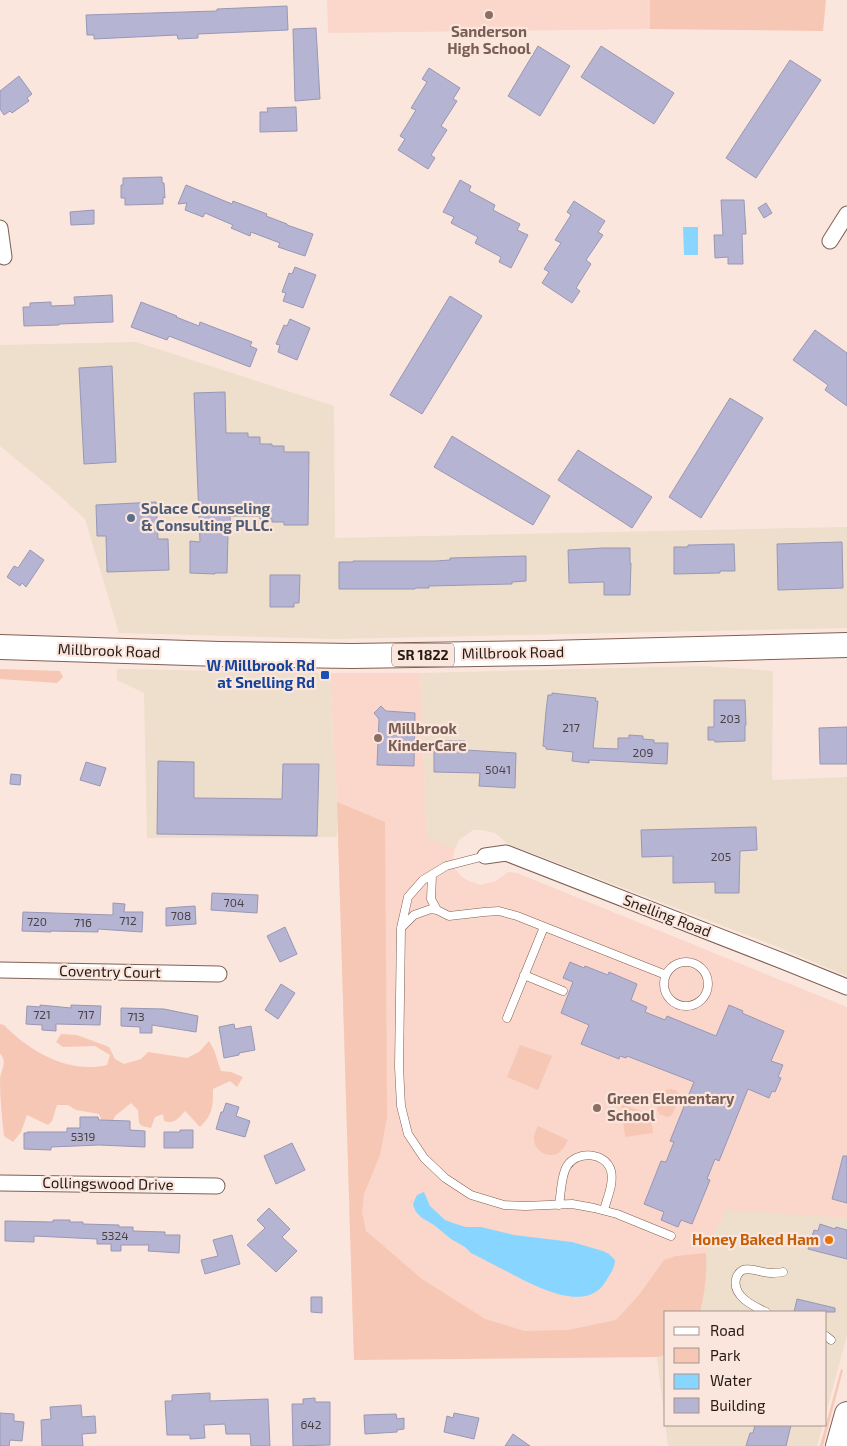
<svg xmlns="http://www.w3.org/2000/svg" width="847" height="1446" font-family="'Exo 2',sans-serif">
<rect width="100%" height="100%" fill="#fbe6dd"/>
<path fill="#eedecc" d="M136,342L334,406L335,538L847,527V628L335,639L119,633L85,519L50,487L0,446V345Z
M703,666L773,671L772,776L773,780L847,777V976L768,943L508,844L495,833L481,830H473L459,840L455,849L427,839L420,673Z
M117,669L330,673L337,802V837L147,838L144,693L117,680Z
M726,1209L847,1218V1335L826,1413V1312H678Z
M666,1338V1425H823L817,1446H668L657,1357Z"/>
<path fill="#fad7ca" d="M327,0H650V29L328,33Z
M330,673H420L427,838L455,849L453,857L455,869L462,877L469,881L481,885L496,881L508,872L517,873L847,1007V1218L726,1210L678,1312H666V1338L354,1360L337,802Z"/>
<path fill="#f6c7b4" d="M650,0H826L823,31L650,29Z
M0,669L60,671L63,677L57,683L0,679Z
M337,802L385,822L387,1117L380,1155L364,1194L362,1212L366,1231L422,1279L485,1319L525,1331L568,1330L616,1320L639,1295L664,1260L676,1256L706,1253C707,1274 705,1292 700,1312H666V1355L657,1357L354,1360Z
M0,1024L4,1025C30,1052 69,1074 107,1065L110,1055L95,1046L63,1047L56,1042L61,1034L77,1035L109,1047L115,1059L124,1064L141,1059L148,1052L187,1058L199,1052L209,1041L214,1050L221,1071L231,1072L243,1077L237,1087L230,1081L213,1089C213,1106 213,1115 200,1127L185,1111C178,1119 175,1124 164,1121L163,1114L155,1117L151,1128L142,1126L139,1123L138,1110L131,1103L115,1116L111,1125L104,1127L99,1114L76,1110L68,1105H57L52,1121L48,1125L27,1115L21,1132L13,1142L4,1136C2,1118 0,1098 0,1079C1,1068 8,1064 0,1053Z
M520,1045L552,1056L538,1090L507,1077Z
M671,1089C675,1090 679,1091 680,1096L672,1115L668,1117L659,1114L657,1109L665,1090Z
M621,1103L643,1112L644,1116L651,1119L653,1133L625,1137Z
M538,1126L568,1140C566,1144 564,1148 561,1151C552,1160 536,1153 534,1141C533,1136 536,1131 538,1126Z
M841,1369L843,1370L823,1446H820Z"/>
<path fill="#88d6ff" d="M683,227H698V255H684Z
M424,1192L430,1206L445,1220L456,1224L466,1227H481L514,1235L572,1242L603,1251L609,1254L615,1260C615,1268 610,1274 606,1281C586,1316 531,1284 506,1271C494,1265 483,1259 471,1253L465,1247L451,1239L434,1225L422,1218L416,1212L413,1205L415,1199L417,1195Z"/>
<path fill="#b6b4d3" stroke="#9997b5" d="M287,6L288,30L198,34V38L178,39L177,35L94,39V35H87L86,15L217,11V9Z
M316,28L320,99L295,101L293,29Z
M538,46L570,66L540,116L508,96Z
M601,46L674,93L654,124L581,77Z
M790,60L821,80L756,178L726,158Z
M429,68L460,88L453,99L457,101L441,126L447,130L431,155L435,158L428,169L398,150L405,139L400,136L416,110L411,108L427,82L422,79Z
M19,76L32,94L27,98L29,101L12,113L10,111L4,115L0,109V91Z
M296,107L297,131L260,132V112H268L267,108Z
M162,177V183H164L165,198L163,197V204L125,205V198H121V185H123V178Z
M460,180L471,186L469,191L495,205L493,210L520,224L517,230L528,235L511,268L499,262L501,257L475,243L478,237L451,223L454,217L443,212Z
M186,185L232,204L233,201L267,214L266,216L287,224V225L313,234L305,256L278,247L280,243L251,232L250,236L231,228L233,225L205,213L203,217L185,210L187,203L178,204Z
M721,200H744L746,234H742L743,264H728V257L715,258L714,235H723Z
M574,201L605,221L598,232L603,235L586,260L591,264L576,288L580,291L572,303L542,283L549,272L544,269L561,243L555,240L571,215L567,212Z
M766,203L772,213L764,218L758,208Z
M94,210V224L71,225L70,212Z
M295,267L316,275L303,308L283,301L286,293L282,292L289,273L292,274Z
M112,295L113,322L59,324V325L24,326L23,307H30V303L51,302V306L75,305L74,297Z
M450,296L482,316L422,414L390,395Z
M141,302L177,316L176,317L199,326L200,322L252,342L250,346L257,349L250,367L169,336L167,340L131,327Z
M290,319L310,328L297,360L278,352L280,345L276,344L284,325L287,326Z
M815,330L847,353V406L825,390L828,385L793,360Z
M112,366L116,462L84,464L79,368Z
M225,392L226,433H248V437H260V444H272V446H284V452H309L308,525H284V522H272V519H260V516H230L231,535H228L227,573H215V574L190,573V541L200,542L194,393Z
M730,398L763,418L701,518L669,497Z
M452,436L550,496L533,525L434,467Z
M578,450L652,497L632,528L558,480Z
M156,502L158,539H168L169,570L107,572L106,536H97L96,505Z
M842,542L843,588L778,590L777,544Z
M734,544L735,571H720V573L674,574V547H688V545Z
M603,548H630V563H631L630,595H604V582L569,583L568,550Z
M30,550L44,560L26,587L22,583L20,586L7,577L14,566L18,568Z
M526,556V581L512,582V584L429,586V588H415V589H339V562H353V561H436L450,560V558Z
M270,575H300L299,603H294V607H270Z
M552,693L596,698L595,701H598L593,748L618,749V738H629V735L643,736V739L654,740V743H668L667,764L589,760V763L572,761L573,752L546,749V747L543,746L546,711L548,695H552Z
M714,700H745L746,725H745V741L715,742L714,740H708V727H714Z
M381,706L386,711L415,713L414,766L377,765L379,719L374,713Z
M847,727V764H820L819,728Z
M434,741H465V750L516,753L515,788L479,786L480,773L434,772Z
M158,761L194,762V798L282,799L283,764H319L317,836L157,834Z
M86,762L106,768L100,786L80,780Z
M11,774L21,775L20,785L10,784Z
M756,827L757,850L740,851L739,893H715V882L673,883V856L642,857L641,830Z
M212,893L258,895L257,913L211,910Z
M113,903L125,904L124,912H143L142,932L98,929V932L51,931V932L22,931L23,912L113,915Z
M195,906L196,924L166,926V908Z
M285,927L297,954L280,962L267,936Z
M570,962L584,968L585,966L608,975L609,972L637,984L631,1000L647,1007L645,1012L665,1020L667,1016L716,1036L729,1005L743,1011L742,1013L784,1031L771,1061L783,1065L778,1077L781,1078L775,1092L772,1091L769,1098L748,1089L719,1161L715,1159L707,1179L710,1180L692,1224L681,1220L678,1227L661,1220L664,1212L644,1204L661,1161L666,1162L674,1142L670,1141L694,1082L627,1056L626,1058L620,1056L619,1059L581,1044L589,1025L561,1013L573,982L563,978Z
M281,984L295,993L278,1019L265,1010Z
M40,1005L71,1008V1005L101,1006L100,1025L56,1024V1031L42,1030V1025L26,1024L27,1006L40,1007Z
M121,1008L164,1009L198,1016L196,1032L152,1025V1033H140V1027L121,1026Z
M234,1024L235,1029L251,1026L255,1050L239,1053V1055L224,1058L219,1027Z
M226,1103L239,1107L236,1116L250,1121L245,1137L216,1129L221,1112H223Z
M80,1117H98L99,1120L130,1121V1130L145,1131V1147L99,1145L51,1147V1150L24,1149V1133H27V1132H67V1128H80Z
M180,1130H193V1148H164V1132H180Z
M292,1143L305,1170L276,1184L264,1156Z
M843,1156H847V1203L832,1199Z
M269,1208L290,1229L282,1237L297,1251L276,1272L247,1245L265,1228L257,1220Z
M53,1220H70V1222H83V1224L119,1225V1227H133V1231L165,1232V1235H180L179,1253L148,1251L149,1245H121V1251H111V1244H97V1239L34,1236V1242L5,1241V1221L53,1222Z
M820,1224L835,1229L836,1227L847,1230V1259L808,1249L814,1230L818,1231Z
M232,1235L240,1264L205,1274L201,1260L218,1256L213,1240Z
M311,1297H322V1313L311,1312Z
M797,1299L835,1308V1312H794Z
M210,1393V1401L268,1399L270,1446H251L250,1434H226L225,1424L204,1425L205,1438L190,1439V1435H167L165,1401H172V1395Z
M315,1398V1402H330V1445L293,1446L292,1404H303V1399Z
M81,1405L82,1417L95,1416L96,1433L82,1434L83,1446H42L41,1420L51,1419L50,1407Z
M0,1413L14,1414V1421L24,1422L22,1441L10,1440L9,1446H0Z
M454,1413L479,1418L474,1439L444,1432L447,1416L453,1418Z
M396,1414L397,1419L404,1418V1429L397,1430V1432L365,1434L364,1415Z
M755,1425H791L786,1446H746L750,1433H753Z
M513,1434L530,1446H505Z"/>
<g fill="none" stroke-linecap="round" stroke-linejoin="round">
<g stroke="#7e6054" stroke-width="9">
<path id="service" d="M485,856L446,866L423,880L408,897L401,928L399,1067L401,1106L408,1134L424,1158L445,1178L471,1195L504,1205L525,1206L572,1204L594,1208L617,1214L671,1236
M432,875L431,899L437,910
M401,928L414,915L431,909L437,910L449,916L484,912L499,911L517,916L666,975
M664 984a22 22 0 1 1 44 0a22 22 0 1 1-44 0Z
M524,975L563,991
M507,1018L544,927
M559,1205C561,1194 561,1175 567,1166C577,1150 606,1152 611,1171C614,1184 607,1198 604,1210
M766,1312C753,1306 732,1296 736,1279C737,1275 739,1272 743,1270C751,1267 762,1273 771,1273C775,1273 779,1273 783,1272
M826,1336L831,1340"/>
</g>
<g stroke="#7e6054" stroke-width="17">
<path id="minor" d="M0,228L4,257
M830,241L847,214
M485,856L506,853L785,962L847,987
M0,970L219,974
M0,1183L217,1186"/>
</g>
<g stroke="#7e6054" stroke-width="26">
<path id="primary" d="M0,647L220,654L352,656L547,653L847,645
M838,1446L847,1414"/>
</g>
<use href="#service" stroke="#fff" stroke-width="8"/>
<use href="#minor" stroke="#fff" stroke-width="15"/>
<use href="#primary" stroke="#fff" stroke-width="24"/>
</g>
<g fill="#8d6e63" stroke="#fbe6dd" stroke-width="2">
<circle cx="489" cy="15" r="5"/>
<circle cx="378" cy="738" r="5"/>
<circle cx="597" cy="1108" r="5"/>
</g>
<circle fill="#5c6f8a" stroke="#fbe6dd" stroke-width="2" cx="131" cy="518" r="5"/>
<rect fill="#1a4fb4" stroke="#fbe6dd" stroke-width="2" x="320" y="670" width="10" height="10" rx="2.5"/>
<circle fill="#e8710a" stroke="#fbe6dd" stroke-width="2" cx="829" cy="1240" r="5"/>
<g text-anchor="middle" stroke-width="4.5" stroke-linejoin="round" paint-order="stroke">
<g font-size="12" fill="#4a4044">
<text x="730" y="723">203</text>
<text x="571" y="732">217</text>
<text x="643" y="757">209</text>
<text x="498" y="774">5041</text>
<text x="721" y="861">205</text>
<text x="234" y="907">704</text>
<text x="181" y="920">708</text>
<text x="128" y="925">712</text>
<text x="37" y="926">720</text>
<text x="83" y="927">716</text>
<text x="42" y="1019">721</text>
<text x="86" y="1019">717</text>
<text x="136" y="1021">713</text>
<text x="83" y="1141">5319</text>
<text x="115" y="1240">5324</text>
<text x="311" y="1429">642</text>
</g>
<rect fill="#fbe6dd" stroke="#665751" stroke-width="1" x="392" y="643.5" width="62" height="23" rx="4"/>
<g font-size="14" font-weight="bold" fill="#261a15">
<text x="423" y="660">SR 1822</text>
</g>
<g font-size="15" font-weight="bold" fill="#785e54" stroke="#fbe6dd" text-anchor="start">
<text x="489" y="37" text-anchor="middle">Sanderson<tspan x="489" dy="17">High School</tspan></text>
<text x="388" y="734">Millbrook<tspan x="388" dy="17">KinderCare</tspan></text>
<text x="607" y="1104">Green Elementary<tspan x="607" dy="17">School</tspan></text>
</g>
<g font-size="15" font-weight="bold" fill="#4e5e75" stroke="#fbe6dd" text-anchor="start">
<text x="141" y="514">Solace Counseling<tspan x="141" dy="17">&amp; Consulting PLLC.</tspan></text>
</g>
<g font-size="15" fill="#261a15" stroke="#fbe6dd">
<text transform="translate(109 651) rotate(2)" y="5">Millbrook Road</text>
<text transform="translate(513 653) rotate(-1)" y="5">Millbrook Road</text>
<text transform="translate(667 916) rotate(21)" y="5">Snelling Road</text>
<text transform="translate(110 972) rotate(1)" y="5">Coventry Court</text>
<text transform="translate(108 1184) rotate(1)" y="5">Collingswood Drive</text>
</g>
<g font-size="15" font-weight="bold" fill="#164399" stroke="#fbe6dd" text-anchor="end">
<text x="315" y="671">W Millbrook Rd<tspan x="315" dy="17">at Snelling Rd</tspan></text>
</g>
<g font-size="15" font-weight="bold" fill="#c56008" stroke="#fbe6dd" text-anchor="end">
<text x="819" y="1245">Honey Baked Ham</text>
</g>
</g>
<rect x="664" y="1311" width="162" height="115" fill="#fbe6dd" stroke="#a6948d"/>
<rect x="674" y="1327" width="25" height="8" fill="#ffffff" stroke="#a6948d"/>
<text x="710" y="1336" font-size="15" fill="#261a15">Road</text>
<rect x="674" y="1348" width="25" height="15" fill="#f6c7b4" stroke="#a6948d"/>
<text x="710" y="1361" font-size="15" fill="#261a15">Park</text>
<rect x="674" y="1374" width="25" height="15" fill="#88d6ff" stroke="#a6948d"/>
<text x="710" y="1386" font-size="15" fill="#261a15">Water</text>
<rect x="674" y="1398" width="25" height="15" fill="#b6b4d3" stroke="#a6948d"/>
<text x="710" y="1411" font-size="15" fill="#261a15">Building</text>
</svg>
